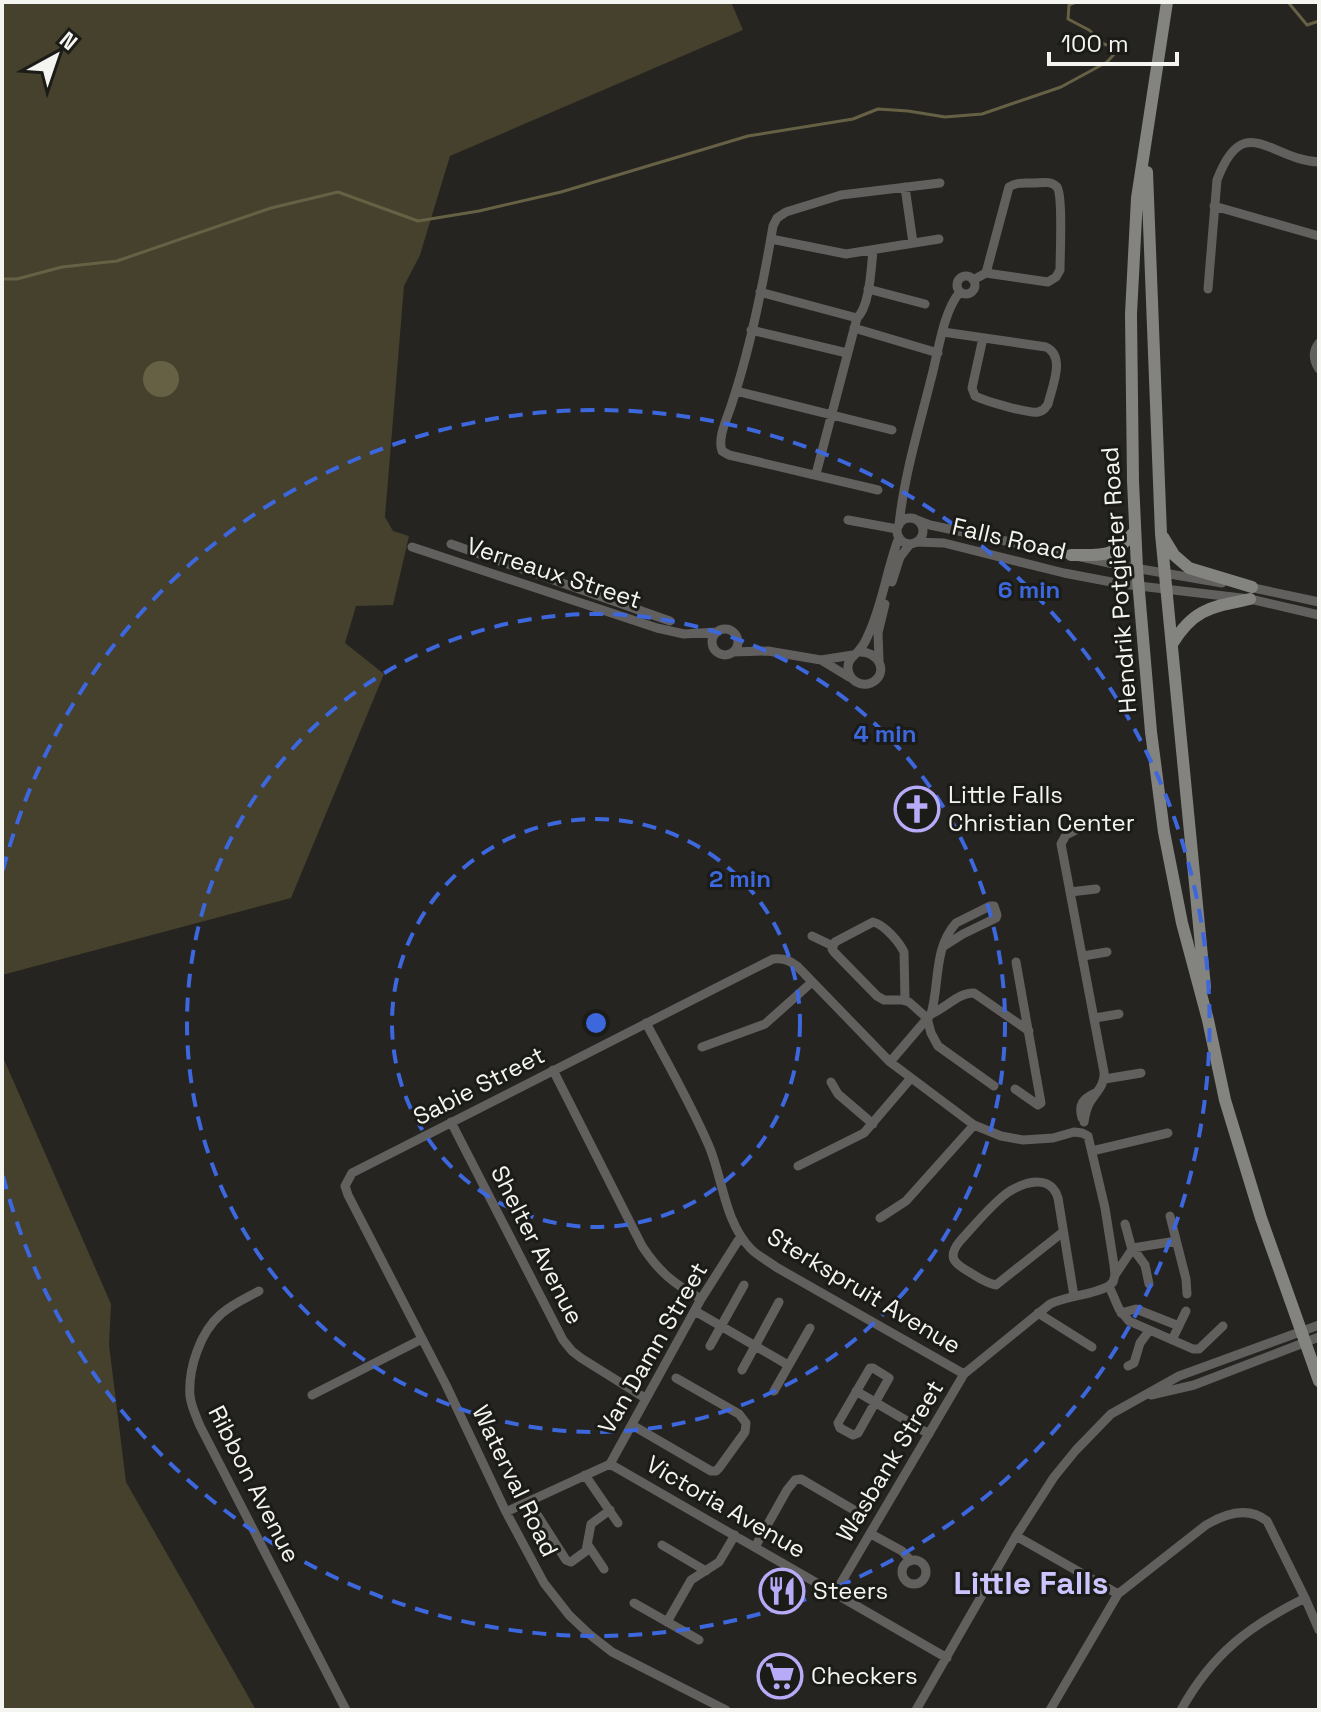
<svg xmlns="http://www.w3.org/2000/svg" width="1321" height="1712" font-family="'Space Grotesk',sans-serif">
<rect width="100%" height="100%" fill="#252420"/>
<path fill="#45412c" d="M2,2H731L743,30L450,156L420,255L404,286L385,517L393,531L409,536L393,605L356,606L345,643L384,674L291,898L2,975Z
M2,1055L111,1304L109,1345L126,1482L256,1710H2Z"/>
<path fill="#666145" d="M143 379a18 18 0 1 1 36 0a18 18 0 1 1-36 0Z"/>
<g fill="none" stroke-linecap="round" stroke-linejoin="round">
<path stroke="#666145" stroke-width="3" d="M1288,2L1307,25L1319,21
M2,279H17L62,267L117,261L271,208L338,192L418,221L479,211L561,192L748,136L853,119L878,109L908,111L945,117L982,114L1061,87L1107,62L1119,49L1104,44L1089,30L1068,19L1069,5L1076,2"/>
<path stroke="#61605f" stroke-width="9" d="M905,187L913,243
M1214,206L1319,236
M771,239L846,254L939,239
M957 285a9 9 0 1 1 18 0a9 9 0 1 1-18 0Z
M973,280L986,273L1048,282L1056,277L1060,270C1060,256 1063,195 1057,187C1051,180 1041,183 1033,183C1024,183 1017,182 1009,187L986,273
M868,289L925,304
M1208,289L1217,180C1244,109 1270,160 1319,162
M760,292L857,318
M854,328L938,353
M751,330L847,353
M943,332L1046,347C1066,356 1052,387 1048,404C1045,408 1044,411 1038,412C1029,414 985,401 975,396L972,388L983,338
M1319,343C1312,352 1313,360 1319,369
M736,391L892,430
M816,474L857,318C870,306 871,268 873,251
M878,490L729,455L722,451C717,437 728,417 732,403C751,346 763,285 773,226L777,218L786,212L841,195L940,183
M897 531a13 13 0 1 1 26 0a13 13 0 1 1-26 0Z
M848,520L897,529
M917,520L930,525L1123,566L1222,583
M899,525C904,476 919,427 931,379C938,354 943,311 960,292
M916,542L944,543L1064,573L1122,584L1250,599L1319,615
M451,544L670,621
M412,547L657,628L684,634L717,632
M892,582L900,557L910,544
M1249,587L1319,602
M712 642a13 13 0 1 1 26 0a13 13 0 1 1-26 0Z
M733,652L768,651L821,660L853,655
M858,652C879,650 890,674 871,683C860,687 849,680 848,669C847,659 855,656 860,649C864,645 867,638 869,633C883,602 887,568 899,537
M821,660L849,677
M879,660L878,633L885,604
M1070,892L1096,889
M812,936L833,946
M1083,956L1107,952
M905,1000L904,952C899,942 885,925 873,922L835,942L832,949L834,952L877,996L884,1000H902L909,1002L927,1018L931,1033L938,1046L994,1086
M931,1014C946,1008 959,992 974,993L1029,1031
M1095,1018L1119,1014
M646,1023C668,1064 691,1104 709,1146C723,1179 724,1221 751,1249C758,1256 768,1261 776,1267L964,1374
M702,1047L765,1024L812,982
M890,1062L931,1014C940,983 933,949 956,923L990,906H994L997,915L996,918L963,934L944,946
M553,1070L642,1246C659,1272 674,1284 701,1299
M1105,1079L1141,1073
M831,1082L838,1094L873,1124
M1015,1089L1038,1105L1041,1103L1016,962
M1082,1118C1078,1104 1083,1099 1095,1093
M451,1122L563,1340L572,1351L581,1358L645,1398
M1084,1122C1085,1115 1086,1109 1090,1102C1097,1091 1105,1085 1104,1072L1061,844L1066,835L1084,826
M1092,1151L1168,1133
M798,1166L864,1133L911,1078
M1170,1216L1186,1279L1187,1294
M880,1218L906,1201L974,1125
M1125,1224L1131,1246L1145,1265L1149,1284
M1063,1232L996,1285C986,1283 979,1278 971,1273C955,1264 946,1258 960,1241C974,1226 994,1201 1010,1191C1027,1181 1051,1175 1058,1198L1074,1296
M1115,1275L1133,1248L1176,1241
M1109,1286L1119,1309L1129,1321L1193,1349H1199L1223,1326
M259,1291C246,1298 232,1304 221,1314C200,1332 188,1369 190,1396C191,1406 196,1416 200,1426L346,1710
M695,1311L788,1365
M1038,1313L1092,1347
M1121,1313L1136,1309L1179,1326
M1172,1340L1186,1311
M710,1346L744,1285
M1128,1366L1134,1363L1140,1343L1149,1331
M870,1368H873L889,1378L858,1433L853,1435L840,1428L838,1423Z
M742,1370L779,1302
M774,1391L810,1328
M856,1391L929,1434
M312,1395L422,1339
M1151,1395L1194,1385L1319,1337
M632,1425L711,1471H716L719,1468L745,1432L746,1423L739,1414L676,1378
M610,1464L947,1658
M585,1475L618,1523
M506,1512L610,1464L701,1299L741,1236
M538,1516L566,1560L571,1562L586,1551L591,1524L610,1510
M871,1534L902,1551L911,1561
M1016,1536L1118,1594
M588,1545L604,1569
M662,1545L706,1571
M755,1547L787,1490L795,1480L801,1479L859,1513
M902 1572a12 12 0 1 1 24 0a12 12 0 1 1-24 0Z
M835,1593L964,1374L1050,1304C1069,1295 1090,1296 1109,1286
M634,1603L699,1640
M667,1622L691,1580L719,1562L735,1535
M726,1710L612,1652L589,1634L569,1615L544,1583L506,1512L446,1385L348,1195L345,1186L352,1173L773,959C783,958 789,960 797,966L890,1062L974,1125L1001,1136L1023,1140L1053,1138L1074,1132L1082,1133L1088,1136L1105,1208L1114,1265L1115,1275L1113,1282L1109,1286
M916,1710L1016,1536L1054,1477L1076,1450L1111,1414L1179,1376L1319,1325
M1050,1710L1118,1594L1206,1525C1226,1513 1248,1506 1267,1521L1305,1598L1319,1630
M1181,1710C1212,1654 1249,1626 1305,1598"/>
<path stroke="#838380" stroke-width="12" d="M1167,2L1137,198L1131,314L1133,481L1137,568L1151,732L1164,832L1182,923L1208,1020L1225,1100L1261,1218L1319,1381
M1147,172L1161,534L1205,987
M1163,537L1174,555L1189,568L1252,587
M1071,555C1105,555 1113,558 1135,531
M1172,644C1194,608 1212,607 1250,599"/>
</g>
<g fill="none" stroke="#3d67dc" stroke-width="4" stroke-dasharray="14 10">
<circle cx="596" cy="1023" r="204"/>
<circle cx="596" cy="1023" r="409"/>
<path d="M3 870A613 613 0 1 1 3 1176"/>
</g>
<defs>
<g id="church-ring" transform="scale(2.3)"><circle r="9.5" fill="#1b1b17" stroke="#b7abf7" stroke-width="1.5"/><path d="M-1.2-6h2.4v3.5h3.3v2.4h-3.3V6h-2.4V-.1h-3.3v-2.4h3.3Z" fill="#b7abf7"/></g>
<g id="restaurant-ring" transform="scale(2.3)"><circle r="9.5" fill="#1b1b17" stroke="#b7abf7" stroke-width="1.5"/><path d="M-5-6h1v4h1v-4h1v4h1v-4h1v5L-1.5 .5V6h-2V.5L-5-1ZM5-6V6H3V1.5H1.5Q1.5-4 5-6Z" fill="#b7abf7"/></g>
<g id="supermarket-ring" transform="scale(2.3)"><circle r="9.5" fill="#1b1b17" stroke="#b7abf7" stroke-width="1.5"/><path d="M-6-5.5h2.5l.6 2H6L4.5 2H-2.5L-4.4-4H-6ZM-1.5 3.2a1.3 1.3 0 1 0 .1 0ZM3 3.2a1.3 1.3 0 1 0 .1 0Z" fill="#b7abf7"/></g>
</defs>
<g fill-rule="evenodd">
<use href="#church-ring" x="917" y="809"/>
<use href="#restaurant-ring" x="782" y="1591"/>
<use href="#supermarket-ring" x="780" y="1676"/>
</g>
<g text-anchor="middle" stroke-width="6" stroke-linejoin="round" paint-order="stroke">
<g font-size="24" fill="#f4f4f1" stroke="#1b1b17">
<text transform="translate(1009 539) rotate(13)" y="8">Falls Road</text>
<text transform="translate(554 573) rotate(18)" y="8">Verreaux Street</text>
<text transform="translate(1119 580) rotate(-94)" y="8">Hendrik Potgieter Road</text>
<text transform="translate(479 1086) rotate(-27)" y="8">Sabie Street</text>
<text transform="translate(537 1245) rotate(63)" y="8">Shelter Avenue</text>
<text transform="translate(864 1291) rotate(31)" y="8">Sterkspruit Avenue</text>
<text transform="translate(653 1348) rotate(-60)" y="8">Van Damn Street</text>
<text transform="translate(890 1461) rotate(-59)" y="8">Wasbank Street</text>
<text transform="translate(515 1481) rotate(64)" y="8">Waterval Road</text>
<text transform="translate(254 1484) rotate(63)" y="8">Ribbon Avenue</text>
<text transform="translate(726 1507) rotate(30)" y="8">Victoria Avenue</text>
</g>
<g font-size="24" fill="#f4f4f1" stroke="#1b1b17" text-anchor="start">
<text x="948" y="803">Little Falls<tspan x="948" dy="28">Christian Center</tspan></text>
<text x="813" y="1599">Steers</text>
<text x="811" y="1684">Checkers</text>
</g>
<g font-size="32" font-weight="bold" fill="#ccc4fe" stroke="#1b1b17">
<text x="1031" y="1594">Little Falls</text>
</g>
</g>
<circle cx="596" cy="1023" r="12" fill="#3d67dc" stroke="#1b1b17" stroke-width="4"/>
<g font-size="24" text-anchor="middle" font-weight="bold" fill="#3d67dc" stroke="#1b1b17" stroke-width="6" stroke-linejoin="round" paint-order="stroke">
<text x="1029" y="598">6 min</text>
<text x="885" y="742">4 min</text>
<text x="740" y="887">2 min</text>
</g>
<rect width="1321" height="1712" fill="none" stroke="#f4f4f1" stroke-width="8"/>
<g transform="translate(56 56) rotate(40)" stroke="#1b1b17" stroke-width="6" paint-order="stroke">
<path d="M0-6L14 30L0 20L-14 30Z" fill="#f4f4f1"/>
<text y="-12" font-size="22" font-weight="bold" text-anchor="middle" fill="#f4f4f1">N</text>
</g>
<path d="M1049 52v12h128v-12" fill="none" stroke="#f4f4f1" stroke-width="4"/>
<text x="1061" y="52" font-size="24" fill="#f4f4f1" stroke="#1b1b17" stroke-width="6" paint-order="stroke">100 m</text>
</svg>
